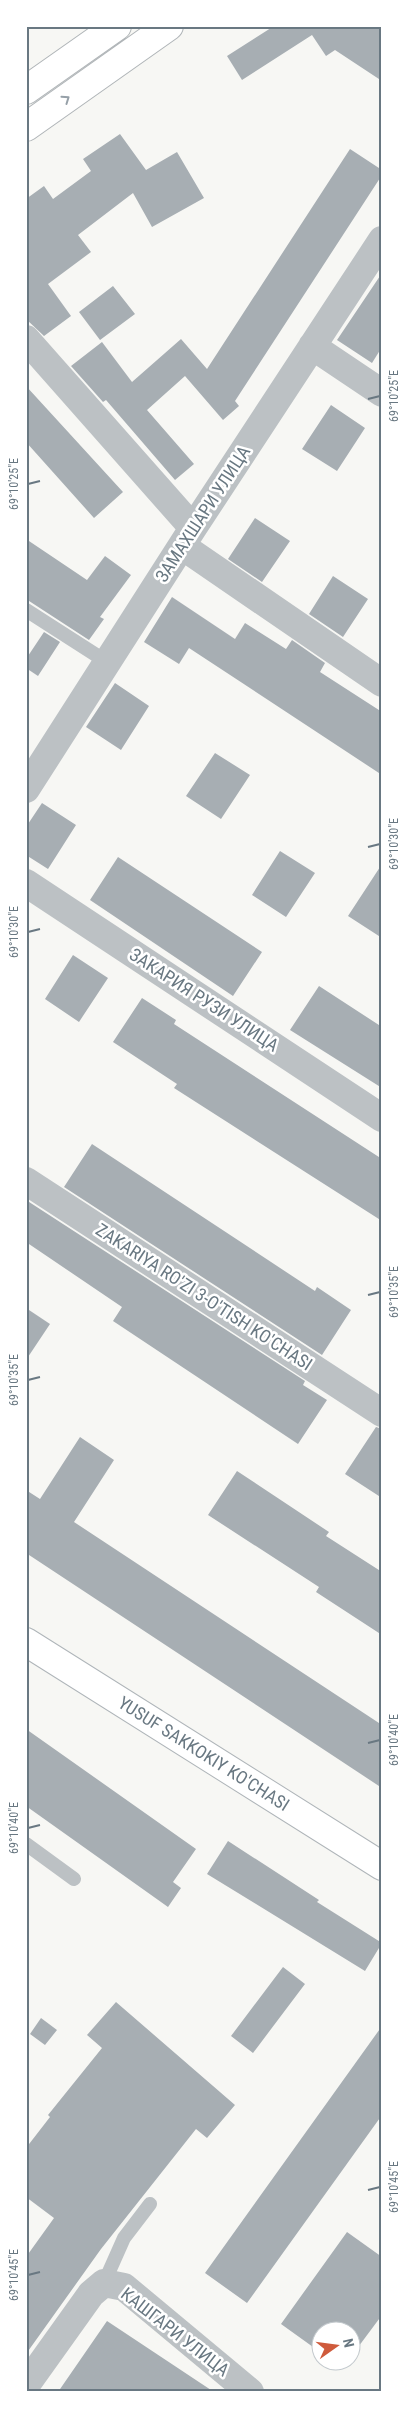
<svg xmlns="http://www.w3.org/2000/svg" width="408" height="2418" font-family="'Roboto Condensed',sans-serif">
<rect width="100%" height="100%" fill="#f7f7f4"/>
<path fill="#a7aeb3" d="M274,26H382V81L335,50L326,56L312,35L242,80L227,56Z
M120,134L146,170L177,152L204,198L152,227L133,193L78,235L91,252L48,284L71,316L44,336L26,319V199L44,186L53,199L91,171L83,159Z
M350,149L382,170V175L235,401L239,406L223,420L185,376L147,410L194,464L175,480L106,400L103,402L71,366L102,342L132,382L181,339L207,369Z
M382,273V347L372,363L337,340Z
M113,286L135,314L100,340L79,312Z
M26,386L123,492L94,518L26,442Z
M331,405L365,428L337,471L302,449Z
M255,518L290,541L262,582L228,559Z
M26,539L87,580L105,556L131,575L100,617L104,619L89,640L26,599Z
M333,576L368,599L343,637L309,614Z
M172,597L235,639L245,623L286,649L292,640L325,663L320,672L382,712V775L189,648L179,664L144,642Z
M44,632L60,642L38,676L26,668V659Z
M115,683L149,706L121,750L86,727Z
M215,753L250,775L221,819L186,796Z
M42,803L76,825L48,869L26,855V827Z
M280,851L315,873L286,917L252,895Z
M118,857L262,952L233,996L90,900Z
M382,864V938L348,916Z
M73,955L108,978L79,1022L45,999Z
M319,986L382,1027V1088L290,1030Z
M142,998L176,1020L174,1024L382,1159V1221L174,1088L177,1084L113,1042Z
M92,1144L315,1291L317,1287L351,1310L322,1355L64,1187Z
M26,1200L305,1381L303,1385L327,1400L298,1444L113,1321L122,1307L26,1242Z
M26,1308L50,1324L26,1360Z
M376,1427L382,1429V1498L345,1474Z
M80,1437L114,1460L74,1522L382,1725V1788L26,1553V1490L40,1499Z
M237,1471L329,1532L326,1536L382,1572V1635L316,1592L319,1587L208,1515Z
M26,1729L196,1849L173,1882L181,1888L168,1907L26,1806Z
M228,1841L319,1900L317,1902L382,1943L365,1971L207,1874Z
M283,1967L305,1984L253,2053L231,2036Z
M116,2002L235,2105L207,2138L196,2129L101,2249L26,2354V2257L54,2218L26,2197V2148L50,2117L48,2115L102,2048L87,2035Z
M41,2018L57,2030L45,2045L30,2034Z
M382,2026V2115L247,2303L205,2273Z
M347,2232L382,2257V2315L350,2358V2330H320V2352L281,2324Z
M107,2321L214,2392H58Z"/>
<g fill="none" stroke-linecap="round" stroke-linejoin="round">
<g stroke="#afb5b9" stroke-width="30">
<g id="secondary">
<path id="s1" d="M26,1642L382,1866"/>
</g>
</g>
<g stroke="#b0b5b8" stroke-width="30">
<path id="primary" d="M26,90L117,26
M26,127L169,26"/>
</g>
<path stroke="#bcc1c4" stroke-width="14" d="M26,610L107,662
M26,1844L74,1879
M104,2283L124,2238L150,2204"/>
<path stroke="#bcc1c4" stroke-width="28" d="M26,339L193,528
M312,346L382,393
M182,546L382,683
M26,789L193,528L382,240
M26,883L382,1118
M26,1181L382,1413
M26,2385L91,2294L104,2283L124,2287L250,2392"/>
<use href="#secondary" stroke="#fff" stroke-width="28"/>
<use href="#primary" stroke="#fff" stroke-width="28"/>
</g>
<defs><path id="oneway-chevron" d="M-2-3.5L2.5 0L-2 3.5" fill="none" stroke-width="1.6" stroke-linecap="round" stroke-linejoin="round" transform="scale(1.25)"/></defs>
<use stroke="#96a0a8" href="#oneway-chevron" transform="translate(66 99) rotate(-35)"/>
<path fill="none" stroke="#697882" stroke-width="2" d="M368,399L380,396M28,484L40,481M368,847L380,844M28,932L40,929M368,1295L380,1292M28,1380L40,1377M368,1743L380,1740M28,1828L40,1825M368,2190L380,2187M28,2275L40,2272"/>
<g text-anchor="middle" stroke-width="5" stroke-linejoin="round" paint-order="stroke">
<g font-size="18" fill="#697882" stroke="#fff">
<text transform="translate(203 514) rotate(-57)" y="6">ЗАМАХШАРИ УЛИЦА</text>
<text transform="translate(204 1000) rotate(33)" y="6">ЗАКАРИЯ РУЗИ УЛИЦА</text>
<text transform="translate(204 1297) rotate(33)" y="6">ZAKARIYA RO'ZI 3-O'TISH KO'CHASI</text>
<text dy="6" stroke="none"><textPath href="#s1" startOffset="210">YUSUF SAKKOKIY KO'CHASI</textPath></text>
<text transform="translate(175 2332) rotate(38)" y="6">КАШГАРИ УЛИЦА</text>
</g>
</g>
<rect width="408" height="2418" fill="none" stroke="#ffffff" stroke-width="55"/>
<g transform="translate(336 2346) rotate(76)"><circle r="24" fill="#ffffff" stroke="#c3c9cd"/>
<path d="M0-4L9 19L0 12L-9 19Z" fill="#cf5b3c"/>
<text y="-8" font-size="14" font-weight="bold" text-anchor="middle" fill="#697882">N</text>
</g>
<rect x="28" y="28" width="352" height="2362" fill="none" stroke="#697882" stroke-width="2"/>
<g font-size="12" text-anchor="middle" fill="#697882">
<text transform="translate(394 396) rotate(-90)" y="4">69°10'25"E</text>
<text transform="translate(14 484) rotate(-90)" y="4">69°10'25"E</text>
<text transform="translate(394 844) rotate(-90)" y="4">69°10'30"E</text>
<text transform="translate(14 932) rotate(-90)" y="4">69°10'30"E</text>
<text transform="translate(394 1292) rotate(-90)" y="4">69°10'35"E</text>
<text transform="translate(14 1380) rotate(-90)" y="4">69°10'35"E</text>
<text transform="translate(394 1740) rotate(-90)" y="4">69°10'40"E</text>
<text transform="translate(14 1828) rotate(-90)" y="4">69°10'40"E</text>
<text transform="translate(394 2187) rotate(-90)" y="4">69°10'45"E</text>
<text transform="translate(14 2275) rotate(-90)" y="4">69°10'45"E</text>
</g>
</svg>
